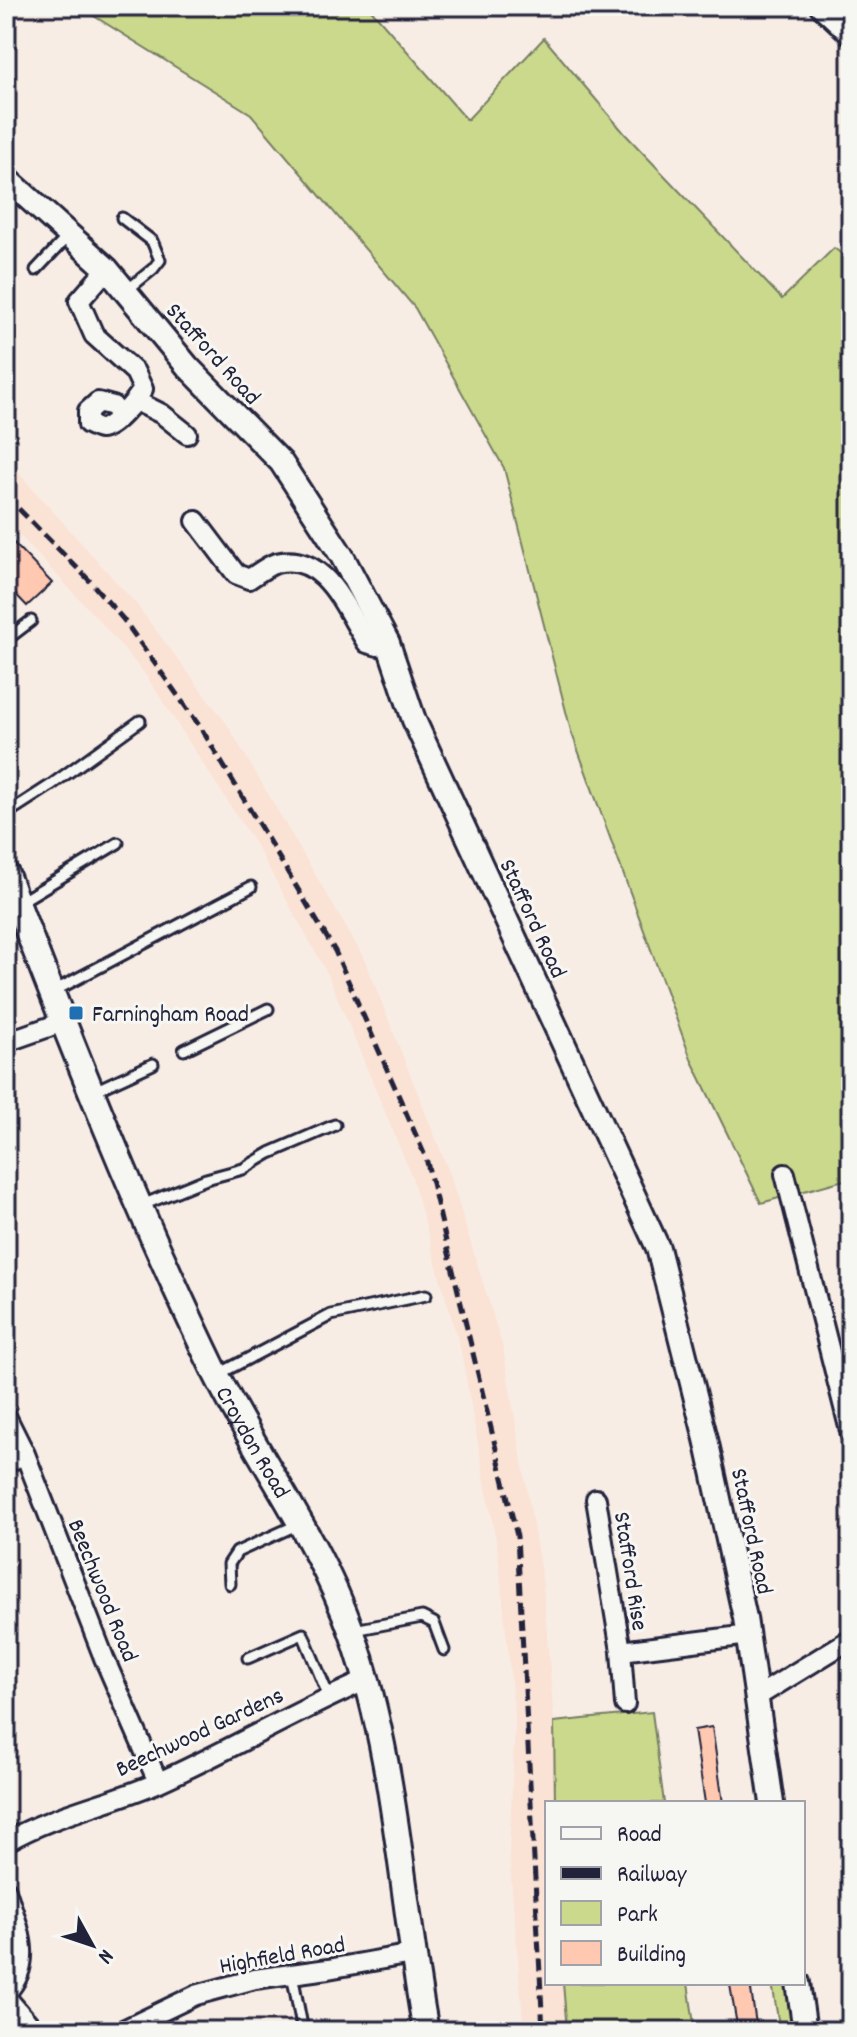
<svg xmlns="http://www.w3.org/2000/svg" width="857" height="2037" font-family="Dekko,sans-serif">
<rect width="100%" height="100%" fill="#f8ede5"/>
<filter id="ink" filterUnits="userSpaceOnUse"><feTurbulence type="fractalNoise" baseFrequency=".0125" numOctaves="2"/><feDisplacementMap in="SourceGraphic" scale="16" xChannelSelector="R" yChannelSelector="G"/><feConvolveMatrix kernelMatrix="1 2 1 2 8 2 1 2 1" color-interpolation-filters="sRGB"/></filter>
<g filter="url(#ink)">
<path fill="#fae2d5" d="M6,459L136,604L227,724L364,958L449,1172L503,1348L543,1584L554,1722L555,1803H547V1983H563L567,2031H524L509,1855L515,1721L498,1552L461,1352L412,1177L328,975L257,847L145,674L97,618L6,521Z"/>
<path fill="#cbd98c" stroke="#767e64" stroke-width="2" d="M78,6H368L467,120L544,38L625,134L782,299L834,248L851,261V1178L761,1203L691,1059L571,731L504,468L415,308L251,114Z
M652,1712L664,1803H555L554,1722Z
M563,1983H688L695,2031H567Z
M772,1983H788L795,2031H780Z"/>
<path fill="#ffc8b1" stroke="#22223b" stroke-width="2" d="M6,535L52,583L27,606L6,584Z
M712,1727L723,1803H705L694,1730Z
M750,1983L757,2031H738L730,1985Z"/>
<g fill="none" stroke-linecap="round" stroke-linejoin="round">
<g stroke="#22223b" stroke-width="15">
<path id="service" d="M122,218L152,241L160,260L153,269L126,291
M36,270L70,234
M6,640L31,621
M6,814L51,785L140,721
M20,902L118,843
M54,991L251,887
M184,1050L268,1009
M92,1092L153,1064
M140,1206L206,1179L243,1169L270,1153L335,1125
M217,1375L331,1315L426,1295
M230,1584L229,1564L237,1552L299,1524
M354,1630L422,1617L434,1623L444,1650
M248,1658L303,1634L329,1697
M292,1974L303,2031"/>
</g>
<g stroke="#22223b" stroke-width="24">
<path id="minor" d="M107,269L79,301L94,335L135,372L143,389C137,399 112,430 100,429C98,429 90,425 88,424V411L98,402L113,406L119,416
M136,401L162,414L187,434
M196,521L236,574L249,579C257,574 267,566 276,563C325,551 345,609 367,643L378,646L388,643
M6,1042L63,1022
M785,1174L851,1435
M6,1416L25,1454L104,1658L158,1782
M6,1463L25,1454
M596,1499L621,1651
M758,1696L851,1639
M625,1704L621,1651L749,1635
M6,1842C54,1814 109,1804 159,1782C230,1750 296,1711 367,1680
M6,1890C17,1926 36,1961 6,1993
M6,1997L35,2031
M121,2031L196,1995L255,1979L328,1969L412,1954"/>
</g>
<g stroke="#22223b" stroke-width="28">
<path id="tertiary" d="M822,6L851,33
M6,178L107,269L188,367L281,462L342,556L388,643L414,720L658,1248L706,1439L745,1618L772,1803
M798,1983L805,2031"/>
</g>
<g stroke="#22223b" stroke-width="30">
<g id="secondary">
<path id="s1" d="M6,874C70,1042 137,1211 216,1374C260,1462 319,1540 352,1633C397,1761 401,1898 426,2031"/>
</g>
</g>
<use href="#service" stroke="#f6f6f2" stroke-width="9"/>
<use href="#minor" stroke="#f6f6f2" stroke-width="18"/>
<use href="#tertiary" stroke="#f6f6f2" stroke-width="22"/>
<use href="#secondary" stroke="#f6f6f2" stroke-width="24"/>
<path stroke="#22223b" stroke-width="5" stroke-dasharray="12 6" stroke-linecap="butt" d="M6,496L88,579L123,619L201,728L335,951L426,1158L517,1536L543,2031"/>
</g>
</g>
<rect fill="#1f6fb2" stroke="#f6f6f2" stroke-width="3" x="68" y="1005" width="16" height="16" rx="4"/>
<g text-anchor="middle" stroke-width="6" stroke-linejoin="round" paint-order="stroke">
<g font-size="24" fill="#22223b" stroke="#f6f6f2">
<text transform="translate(214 353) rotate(48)" y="8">Stafford Road</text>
<text transform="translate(534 918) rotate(65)" y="8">Stafford Road</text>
<text dy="8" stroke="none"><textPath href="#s1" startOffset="620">Croydon Road</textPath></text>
<text transform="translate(753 1531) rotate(78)" y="8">Stafford Road</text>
<text transform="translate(632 1571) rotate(81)" y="8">Stafford Rise</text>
<text transform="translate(104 1590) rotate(68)" y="8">Beechwood Road</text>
<text transform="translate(199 1731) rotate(-25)" y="8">Beechwood Gardens</text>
<text transform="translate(282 1954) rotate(-10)" y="8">Highfield Road</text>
</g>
<g font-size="24" fill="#22223b" stroke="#f6f6f2" text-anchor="start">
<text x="92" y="1021">Farningham Road</text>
</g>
</g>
<rect width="857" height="2037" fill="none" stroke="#f6f6f2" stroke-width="32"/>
<rect x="16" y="16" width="825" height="2005" fill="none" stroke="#22223b" stroke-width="3" filter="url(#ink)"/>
<rect x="545" y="1801" width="260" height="184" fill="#f6f6f2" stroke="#a1a1a9" stroke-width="2"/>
<rect x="561" y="1827" width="40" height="12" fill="#f6f6f2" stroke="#a1a1a9" stroke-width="2"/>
<text x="617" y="1841" font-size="24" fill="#22223b">Road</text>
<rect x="561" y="1867" width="40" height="12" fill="#22223b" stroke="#a1a1a9" stroke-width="2"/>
<text x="617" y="1881" font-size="24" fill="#22223b">Railway</text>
<rect x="561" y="1901" width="40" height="24" fill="#cbd98c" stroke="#a1a1a9" stroke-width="2"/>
<text x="617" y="1921" font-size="24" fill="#22223b">Park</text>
<rect x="561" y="1941" width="40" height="24" fill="#ffc8b1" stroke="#a1a1a9" stroke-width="2"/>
<text x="617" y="1961" font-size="24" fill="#22223b">Building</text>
<g transform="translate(92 1945) rotate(130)" stroke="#f6f6f2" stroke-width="6" paint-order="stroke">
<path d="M0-6L14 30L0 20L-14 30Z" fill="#22223b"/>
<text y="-12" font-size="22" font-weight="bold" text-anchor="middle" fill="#22223b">N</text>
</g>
</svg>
